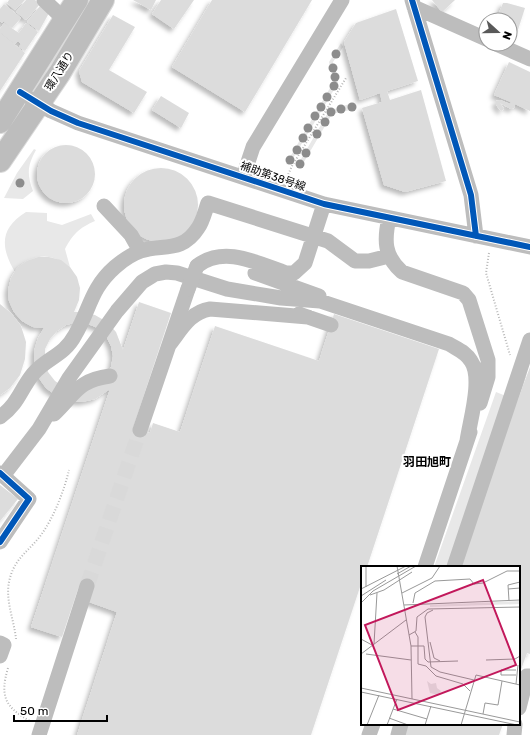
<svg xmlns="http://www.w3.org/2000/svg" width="530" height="735" font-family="Rubik,'Noto Sans JP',sans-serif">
<defs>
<filter id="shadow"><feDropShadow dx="-3.5" dy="3.5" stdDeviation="2" flood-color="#0004"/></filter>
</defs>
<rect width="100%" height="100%" fill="#fff"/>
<path fill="#e8e8e8" d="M341,43L343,47L333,62L338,83L289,165L286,164L334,81L329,62Z
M352,103L355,109L332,114L301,167L297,166L329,111Z
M34,149L36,150C27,166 27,175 33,191L23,199L4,198L17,173Z
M26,212L47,213V221L62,225L91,214L95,221C79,228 73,234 65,249L70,267C48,251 34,254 15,272C0,247 0,228 26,212Z
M496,392L506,396L449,567H434Z"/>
<path fill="#dcdcdc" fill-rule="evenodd" filter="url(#shadow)" d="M9,0H25L15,10L7,3Z
M26,0H35L40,4L26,20L16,12Z
M133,0H156L151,10Z
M161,0H194L174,29L152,14Z
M212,0H312L245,112L172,67Z
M432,0H455L442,12Z
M503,3H507L525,8L514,42L510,41V20H496Z
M4,4L21,18L12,28L3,21L2,23L0,21V9Z
M40,6L49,13L39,31L27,22Z
M396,9L418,81L387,91L390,100L421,90L446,181L405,192L384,185L362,108L382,102L380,93L360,100L344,42L356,23Z
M113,15L135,27L109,70L147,92L134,113L82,82L79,71Z
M4,23L19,33L26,23L38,32L25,51L19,47L21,44L18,41L15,44L0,32V29Z
M0,33L25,53L0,91Z
M509,62L530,72V111L515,104L514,108L511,109L500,103L504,109L501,111L496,105V101L500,100L510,104L511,102L494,95Z
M161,96L189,113L181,128L152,110Z
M37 174a29 29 0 1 1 58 0a29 29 0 1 1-58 0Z
M124 205a37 37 0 1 1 74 0a37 37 0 1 1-74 0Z
M38,257H49L61,260L70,267L77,277L80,288L79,300L74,312H82L95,315L107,322L116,332L123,350L139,302L171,313L133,428L150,433L153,423L180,432L215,326L319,361L334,314L439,349L367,567H362V581L311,735H77L117,612L89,602L87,586L80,583L62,637L31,627L110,389L95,399L82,402L69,401L57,396L46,388L39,378L34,365V351L38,338L44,328L33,327L22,321L14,312L9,301L8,290L11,278L17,268L27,261ZM77,322L88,324L98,328L106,336L111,346L113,356L111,367L105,377L64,387L55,381L48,372L45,361V349L50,339L57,331L66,325Z
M0,304L11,313L21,326L26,342L25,359L20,375L10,388L0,395Z
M530,367V654L527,653L519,675V567H457L514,399L518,400Z
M0,485L18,499L0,521Z
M404,724H503L499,735H400Z"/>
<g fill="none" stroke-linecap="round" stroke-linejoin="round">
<path stroke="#d9d9d9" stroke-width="15" stroke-dasharray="15 8" stroke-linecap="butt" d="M87,586L140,430"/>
<g stroke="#dbdbdb" stroke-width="24">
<path id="highway" d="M0,122L77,0
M0,161L59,74L103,0"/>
</g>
<path stroke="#b8b8b8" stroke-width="2" stroke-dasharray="1 2" stroke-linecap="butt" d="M287,177L292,166L346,78
M489,253L486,273L510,355
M16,639C14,619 4,598 10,578C15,558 30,550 41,535C54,517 64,491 69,470
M8,668C0,695 4,707 30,721"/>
<path stroke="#bdbdbd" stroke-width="15" d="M44,0L65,20
M412,0L471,195L476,236
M414,7L486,39
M496,44L530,59
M31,99L51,111L78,123L324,204L530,247
M243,177L253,147L342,0
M104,206L131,235L140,251
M389,218C384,240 384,256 402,272L463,293L469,300L488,360V377L480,403
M197,266C224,245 257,263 286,273H294L305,263L324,204
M255,273L319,296
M299,314L331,325
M169,345C181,330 190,312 210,309L308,317
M54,414C75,394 78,380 110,376
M0,417C19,403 20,390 33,374C46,358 64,356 75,335C90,310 90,289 115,267C122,261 132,254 141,251C163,244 182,253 198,228C203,221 205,211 208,203L328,241L355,261H369L389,256
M140,430L188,289
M0,473L29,499L0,542
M3,476L39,429L69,378L117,311L142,282L155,274L166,272L177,273L227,289L281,298L320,301L449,344C457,349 466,352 471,361C483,378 470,420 467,441
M425,567L470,432
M454,567L530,340
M0,643L4,645L0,656
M519,708L527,676H530
M39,735L87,586
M369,735L373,724
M398,735L401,724
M514,735L515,724"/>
<use href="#highway" stroke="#bdbdbd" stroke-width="22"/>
<path stroke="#bdbdbd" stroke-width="15" d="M188,289L197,266"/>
<g stroke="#fff" stroke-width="8">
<path id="cycleway" d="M412,0L471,195L476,236
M20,92L51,111L78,123L324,204L530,247
M0,473L29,499L0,542"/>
</g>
<use href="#cycleway" stroke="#0057b8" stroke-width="6"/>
</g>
<g fill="#8c8c8c">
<circle cx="336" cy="54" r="4.5"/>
<circle cx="333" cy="68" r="4.5"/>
<circle cx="335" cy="77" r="4.5"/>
<circle cx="334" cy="86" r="4.5"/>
<circle cx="327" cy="97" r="4.5"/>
<circle cx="321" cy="107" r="4.5"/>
<circle cx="352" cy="107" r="4.5"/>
<circle cx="341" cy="109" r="4.5"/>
<circle cx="331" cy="112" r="4.5"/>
<circle cx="315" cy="116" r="4.5"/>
<circle cx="325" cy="122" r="4.5"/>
<circle cx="308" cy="128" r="4.5"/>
<circle cx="317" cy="134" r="4.5"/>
<circle cx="303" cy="138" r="4.5"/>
<circle cx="297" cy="150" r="4.5"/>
<circle cx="306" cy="153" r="4.5"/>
<circle cx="290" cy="160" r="4.5"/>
<circle cx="300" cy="164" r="4.5"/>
<circle cx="20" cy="183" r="4.5"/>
</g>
<g text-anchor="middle" stroke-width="4" stroke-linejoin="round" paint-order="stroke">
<g font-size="11" fill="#000" stroke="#fff">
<text transform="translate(59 71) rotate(-58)" y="4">環八通り</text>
<text transform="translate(273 176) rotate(19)" y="4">補助第38号線</text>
</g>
<g font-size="12" font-weight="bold" fill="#000" stroke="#fff">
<text x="427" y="466">羽田旭町</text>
</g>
</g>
<g transform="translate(361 566)">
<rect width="159" height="159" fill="#fff"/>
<path d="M159,35V38L69,41V39ZM66,115L70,118L75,117L76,122L80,125L77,129L69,127Z" fill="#e8e8e8"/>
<path fill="none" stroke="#999" stroke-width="1" d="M5,0V21M36,0L50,80L51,133M36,8L50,0M0,23L45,0M147,23L159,22M41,27L71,12L79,0M9,29L23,24L51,6M0,30L25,14M148,35L147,19L159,16M0,37L12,25L55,0M52,37L54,27L74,15L109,13L113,18L122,17L146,5H159M43,39L159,34M72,44L66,47L64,51L70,101L79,106L113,114M54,66L57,71V98L65,100L75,110L102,118L109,125M48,69L55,65L56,51L67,43L159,41M0,73L11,79M69,76L73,92L79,95M13,78L16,27M50,80H63L64,93L67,96L97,95M0,88L45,54M5,88L50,94M125,94L154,93L159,90M155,104H140V109H155M155,118L157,99M0,122L159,156M0,126L156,159M32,143L66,153M122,148L124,137L137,139L141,115M28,152L47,159M6,159L18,129M26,159L36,133M64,159L70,140M100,159L115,109L159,119"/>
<path fill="#c2185b" fill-opacity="0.15" stroke="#c2185b" stroke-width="2" d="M122,14L155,99L37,144L4,59Z"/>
<rect width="159" height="159" fill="none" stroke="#000" stroke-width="2"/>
</g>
<g transform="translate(498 32) rotate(111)"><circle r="19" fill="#ffffff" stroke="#999999"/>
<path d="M0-3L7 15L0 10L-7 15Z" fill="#595959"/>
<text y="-6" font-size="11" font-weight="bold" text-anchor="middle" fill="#000000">N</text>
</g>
<path d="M14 715v6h93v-6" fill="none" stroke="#000000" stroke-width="2"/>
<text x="20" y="715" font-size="12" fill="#000000" stroke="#ffffff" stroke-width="3" paint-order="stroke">50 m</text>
</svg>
